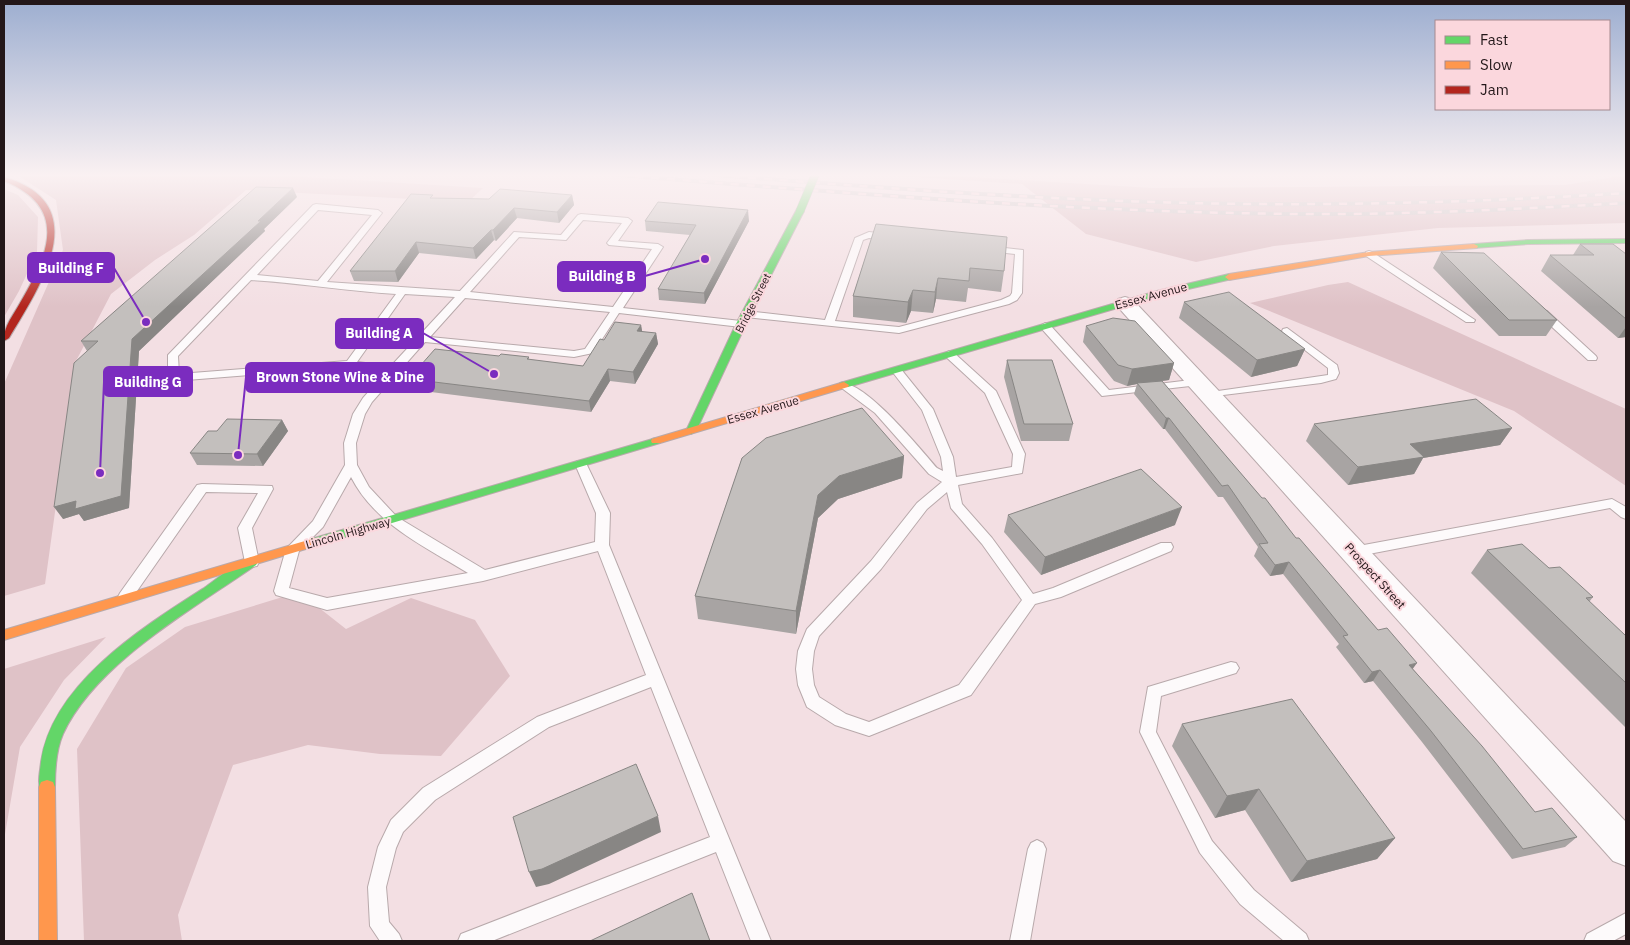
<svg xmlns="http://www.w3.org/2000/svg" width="1630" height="945" font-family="'IBM Plex Sans',sans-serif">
<rect width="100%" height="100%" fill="#f3dfe3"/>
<path fill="#dfc2c7" d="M17,175H274L483,188L468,202L246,190L194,235L155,260L111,294L76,361L45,584L4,596V384L63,250L56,200Z
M883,175H939L1153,188L1565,185L1626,175V223L1438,228L1274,246L1196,262L1086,234L1022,184Z
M4,189L18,195L38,217L37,252L19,291L4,317Z
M1348,282L1626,409V486L1514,411L1250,303L1328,285Z
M299,592L346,629L411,598L475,620L510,676L441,756L380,754L308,745L233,765L178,915L182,941H84L77,749L126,668L185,627Z
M106,637L64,680L20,747L4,840V669Z"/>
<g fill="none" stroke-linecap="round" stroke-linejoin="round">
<g stroke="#b8a9ab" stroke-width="2">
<path id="lane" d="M316,204L378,210L382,213L327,282L460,291L514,232L561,235L578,215L581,214L628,218L632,221L618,241L658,244L663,247L623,308L741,321L746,324L741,327L619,313L593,353L574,357L425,342L372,402L365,414L356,443L357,465L369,487L397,517L485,570L595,542L596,513L575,464L577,461H585L610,513L609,545L771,941H751L716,852L492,941H458L461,934L710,837L651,687L549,727L435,800L403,832L396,848L386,887L389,922L399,934L402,941H380L370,926L368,887L378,847L391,820L423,788L537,717L646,675L598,551L483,581L327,610L276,595L274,591L286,549L313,521L345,465L344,443L353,414L363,398L386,372L350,367L174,381L168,378V355L313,205ZM318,210L372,215L318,281L257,275ZM583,220L622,223L607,243L609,245L652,249L613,307L470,292L519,237L566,240ZM251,280C300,283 347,291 396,294L347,361L179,374L178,356ZM405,294L455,297L391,366L357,362ZM465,298L610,312L585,349L574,351L430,337ZM351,477C375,524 424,546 468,573L327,598L289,588L299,551L323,527Z
M869,232L1023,250L1022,293L1017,300L1009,304L899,333L746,317L741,314L746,311L825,320L855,238ZM869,238L1015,254L1012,293L1010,296L1001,300L899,327L835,321L863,240Z
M1369,251L1372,252L1475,320L1474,322H1466L1366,256V252Z
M1543,310L1547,311L1596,356L1597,358L1596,360H1588L1539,315L1538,313Z
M1045,323L1049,324L1109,390L1199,379L1205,382L1199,385L1102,396L1041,328L1040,326Z
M1287,328L1337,365L1339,373L1336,379L1321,383L1207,397L1205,395L1207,393L1211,392L1328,375V368L1283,333L1282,331L1283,329Z
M949,351L953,352L996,391L1025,454L1022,473L958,485L962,504L992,538L1033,594L1053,588L1161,543H1171L1173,547L1171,551L1061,597L1035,604L971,695L869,736L835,725L807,707L798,685L796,669L798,651L807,629L871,561L917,503L942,482L929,474L875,413L839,386L841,384C863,378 922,451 937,468L943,471L941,457L922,410L891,370L896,367L900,368L933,409L953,457L956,477L1012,467L1013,454L985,393L945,356L944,354ZM947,492L951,508L982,544L1022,600L959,685L869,722L846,714L819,697L814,685L812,669L814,651L819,636L881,569L927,509Z
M202,484L272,486L273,489L252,528L259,562L257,566L252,567L247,566L245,562L238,528L258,493L206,492L130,601L125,603L120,601L118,597L120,593L197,485Z
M1612,499L1626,507V519L1621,517L1610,508L1353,557L1348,556L1346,552L1348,548L1353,547Z
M1231,662L1236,663L1239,668L1236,673L1161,696L1156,732L1212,841L1254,890L1306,934L1309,941H1284L1240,904L1200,853L1140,732L1148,687Z
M1037,840L1043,843L1046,849L1030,941H1010L1028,849L1031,843Z
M1626,913V934L1613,941H1584L1587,934Z"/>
</g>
<g stroke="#b8a9ab" stroke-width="2">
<path id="street" d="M1125,297L1132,299L1626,822V866L1613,861L1118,307L1115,303L1118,299Z"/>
</g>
<g stroke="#b8a9ab" stroke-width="2">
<path id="fast" d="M797,209L804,211L746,324L696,431L691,434L687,433L686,431L736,324Z
M1626,239V243L1528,244L1474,248L1470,246L1474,244L1528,240Z
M1229,274L1233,277L1232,279L1162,295L848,387H840L839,385L840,383L1157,291Z
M656,438L660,439L661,441L660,443L315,546L311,545L309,542L311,539Z
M252,557L256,559L258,562L256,565C193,609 96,663 63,734C56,750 55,770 55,787L53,792L47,794L41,792C37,783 40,772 41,762C52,684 143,627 204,588C217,579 237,562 252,557Z"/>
</g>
<g stroke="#b8a9ab" stroke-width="2">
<path id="slow" d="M1474,244L1478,246L1477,248L1369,256L1229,280L1225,277L1229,274L1369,252Z
M844,382L849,385L848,387L660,443H652L651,441L652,439Z
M315,538L319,539L321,542L319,545L4,640V630Z
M47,780L53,782L55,787L57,941H39V787L41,782Z"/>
</g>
<g stroke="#b8a9ab" stroke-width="2">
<path id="jam" d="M4,177C96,204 40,286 9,338L4,341C3,327 13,316 20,303C48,255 70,208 4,181Z"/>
</g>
<use href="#lane" fill="#fdfafb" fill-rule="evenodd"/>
<use href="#street" fill="#fdfafb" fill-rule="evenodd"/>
<use href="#fast" fill="#63d668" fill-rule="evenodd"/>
<use href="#slow" fill="#ff974d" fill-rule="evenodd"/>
<use href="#jam" fill="#b3261e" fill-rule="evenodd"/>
<g stroke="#c9c4c5" stroke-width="4">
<path id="rail" d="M619,175C845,193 1070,212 1297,214C1407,215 1516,209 1626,203
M716,175C892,189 1069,202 1246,204C1373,205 1500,201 1626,193"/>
</g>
<use href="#rail" stroke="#fbd7dd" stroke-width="2.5" stroke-dasharray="8" stroke-linecap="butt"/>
<g stroke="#b8a9ab" stroke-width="9" stroke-linecap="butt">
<path id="fast-bridge" d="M800,211L815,175"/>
</g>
<use href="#fast-bridge" stroke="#63d668" stroke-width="8"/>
</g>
<path fill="#a8a4a3" d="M572,195L574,205L559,223L517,218L496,241L494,240L476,259L419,253L398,282L354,281L350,271L434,198L489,199Z
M297,197L264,229L265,231L139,351L129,508L84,521L79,514L63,519L87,351L81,341Z
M645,221H749L705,304L659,300L658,289L690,235L646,231Z
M876,224L1004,271L1001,292L968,288L966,302L936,299L933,313L911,311L906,323L853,317V296Z
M1580,244L1626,254V337L1618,338L1541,271L1550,255H1573Z
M1441,252L1557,320L1546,336H1499L1433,268Z
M1184,302L1305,349L1297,366L1251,377L1179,318Z
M641,325L642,332L656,333L658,344L635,384L610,381L591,412L423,391L421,386L417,385L413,374L499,356L529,357V360L583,366L604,340Z
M1086,326L1174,363L1169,380L1162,381L1296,538L1413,669L1535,812L1577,837L1565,847L1512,859L1422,742L1373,681L1364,683L1336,647L1339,644L1283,574L1270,576L1254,556L1258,547L1223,497H1218L1165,429H1163L1134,394L1137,384L1127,386L1114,381L1083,342Z
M1007,360L1073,424L1069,441H1021L1004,377Z
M282,420L288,431L263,466L197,465L190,453Z
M1314,424L1512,428L1500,445L1423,458L1414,474L1348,485L1306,441Z
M904,456L902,478L838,499L818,518L796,634L698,619L695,596L742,458Z
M1008,515L1175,525L1041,575L1004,532Z
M1487,550L1549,568L1593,597L1589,602L1626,636V728L1471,573Z
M1182,724L1395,838L1377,859L1291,882L1245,810L1215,818L1172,746Z"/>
<path fill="#888684" d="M293,188L297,197L264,229L265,231L139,351L129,508L84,521L79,514L63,519L54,507L132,339Z
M572,195L574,205L559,223L557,212Z
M514,208L517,218L496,241L493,230Z
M748,210L749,221L705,304L704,293Z
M491,230L494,240L476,259L473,248Z
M416,242L419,253L398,282L395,271Z
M938,278L936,299L933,313L935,292Z
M913,290L911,311L906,323L908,302Z
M641,325L643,336L637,331Z
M1626,327V337L1618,338Z
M656,333L658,344L635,384L633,372Z
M1305,349L1297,366L1251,377L1257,360Z
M1174,363L1169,380L1138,384L1137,383V384L1127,386L1132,369Z
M608,369L610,381L591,412L589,401Z
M1166,418H1169L1165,429H1163Z
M282,420L288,431L263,466L257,454Z
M1512,428L1500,445L1423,458L1414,474L1348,485L1358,467L1410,444Z
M904,456L902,478L838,499L818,518L796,634V611L818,495L839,476Z
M1182,507L1175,525L1041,575L1045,557Z
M1289,562L1283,574L1270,576L1275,565Z
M1417,663L1409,674V665Z
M1380,670L1373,681L1364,683L1372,672Z
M1259,789L1245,810L1215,818L1227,796Z
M658,816L661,832L549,884L536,887L529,872Z
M1395,838L1377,859L1291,882L1307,861Z"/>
<path fill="#c3bfbd" stroke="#888684" d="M256,187L293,188L258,221H261L132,339L121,496L75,509L76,501L54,507L74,363L98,341H81Z
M500,189L572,195L557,212L514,208L493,230H491L473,248L416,242L395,271H350L411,194L433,195L430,198L489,199Z
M658,202L748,210L704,293L658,289L696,225L645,221Z
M876,224L1007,237L1004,271L970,268L969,281L938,278L935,292L913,290L908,302L853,296Z
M1580,244H1613L1626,254V319L1550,255H1594Z
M1441,252L1484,253L1557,320H1509Z
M1229,292L1305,349L1257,360L1184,302Z
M1113,318L1135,321L1174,363L1132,369L1118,365L1086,326Z
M615,322L641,325L637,331L656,333L633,372L608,369L589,401L418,380L422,375L413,374L435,349L499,356L501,354L529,357L527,359L583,366L600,339L604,340Z
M1007,360H1052L1073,424H1024Z
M1162,381L1262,498H1265L1296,538H1299L1378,630L1387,628L1417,663L1409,665L1482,746L1535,812L1552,808L1577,837L1523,849L1431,731L1380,670L1372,672L1343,636L1348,635L1289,562L1275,565L1259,544L1268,543L1228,485L1222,486L1169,418H1166L1137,383Z
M1476,399L1512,428L1410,444L1424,457L1358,467L1314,424Z
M862,408L904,456L839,476L818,495L796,611L695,596L742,458L766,438Z
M227,419L282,420L257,454L190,453L208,431H217Z
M1141,469L1182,507L1045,557L1008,515Z
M1522,544L1549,568L1560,567L1593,597L1586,598L1626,636V683L1487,550Z
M1292,699L1395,838L1307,861L1259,789L1227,796L1182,724Z
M636,764L658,816L542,869L529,872L513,817Z
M692,893L710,941H590Z"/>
<linearGradient id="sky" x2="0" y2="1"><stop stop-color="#9daed0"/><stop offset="0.57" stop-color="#faf1f2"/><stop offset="1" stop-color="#faf1f2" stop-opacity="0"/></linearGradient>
<rect width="1630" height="307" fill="url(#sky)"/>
<g text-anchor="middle" stroke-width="4" stroke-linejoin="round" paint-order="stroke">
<g font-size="11" fill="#231719" stroke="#fbd7dd">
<text transform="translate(753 303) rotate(-63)" y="4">Bridge Street</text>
</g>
<g font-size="12" fill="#231719" stroke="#fbd7dd">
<text transform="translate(1151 296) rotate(-15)" y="4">Essex Avenue</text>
<text transform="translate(763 410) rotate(-16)" y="4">Essex Avenue</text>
<text transform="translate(348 533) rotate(-16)" y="4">Lincoln Highway</text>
<text transform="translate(1375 576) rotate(48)" y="4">Prospect Street</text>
</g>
</g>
<path fill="none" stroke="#7b2cbf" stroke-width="2" d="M146 322L114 268M705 259L645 276M494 374L423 333M238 455L246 377M100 473L104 382"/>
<g fill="#7b2cbf" stroke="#fbd7dd" stroke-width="2">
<circle cx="146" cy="322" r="5"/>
<circle cx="705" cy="259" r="5"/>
<circle cx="494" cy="374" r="5"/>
<circle cx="238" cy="455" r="5"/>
<circle cx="100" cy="473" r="5"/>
</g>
<g fill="#7b2cbf" stroke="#7b2cbf" stroke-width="2">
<rect x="28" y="253" width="86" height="29" rx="5"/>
<rect x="558" y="262" width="87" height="29" rx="5"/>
<rect x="336" y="319" width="87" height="29" rx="5"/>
<rect x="246" y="363" width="188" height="29" rx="5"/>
<rect x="104" y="367" width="88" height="29" rx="5"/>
</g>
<g font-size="14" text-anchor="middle" font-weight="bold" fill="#fff">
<text x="71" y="273">Building F</text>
<text x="602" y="281">Building B</text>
<text x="379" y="338">Building A</text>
<text x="340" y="382">Brown Stone Wine &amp; Dine</text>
<text x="148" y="387">Building G</text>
</g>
<rect width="1630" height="945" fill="none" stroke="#231719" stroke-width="10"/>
<rect x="1435" y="20" width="175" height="90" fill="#fbd7dd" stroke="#a58a8f"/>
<rect x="1445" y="36" width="25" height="8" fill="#63d668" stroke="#a58a8f"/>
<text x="1480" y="45" font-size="15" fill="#231719">Fast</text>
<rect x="1445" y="61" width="25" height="8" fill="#ff974d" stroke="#a58a8f"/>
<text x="1480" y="70" font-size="15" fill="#231719">Slow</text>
<rect x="1445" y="86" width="25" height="8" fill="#b3261e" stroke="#a58a8f"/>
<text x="1480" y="95" font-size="15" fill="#231719">Jam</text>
</svg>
